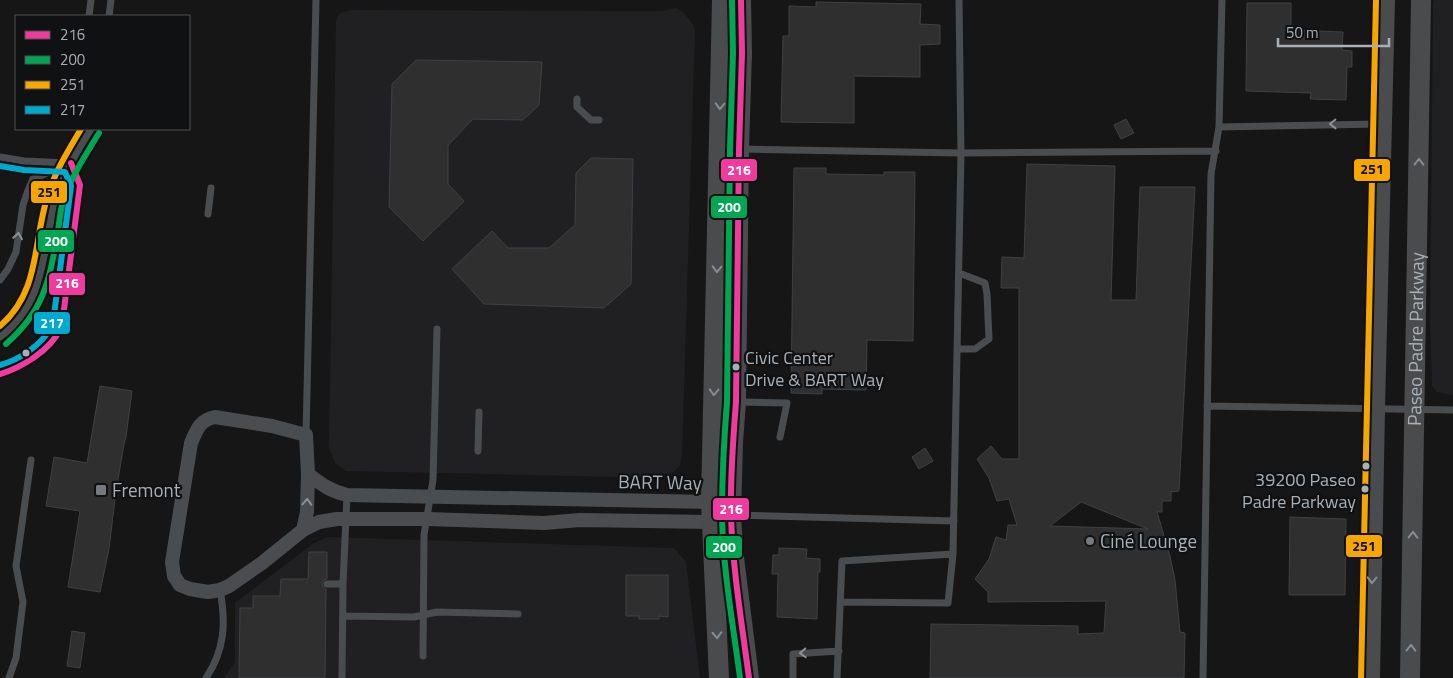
<svg xmlns="http://www.w3.org/2000/svg" width="1453" height="678" font-family="'Titillium Web',sans-serif">
<rect width="100%" height="100%" fill="#161616"/>
<path fill="#202022" d="M1434,0H1453V395L1437,392L1432,386L1430,322L1433,3Z
M677,8L684,13L688,18L694,26L695,31L682,454L680,465L667,478L346,471L335,463L329,448L336,21L339,14L350,10L660,11Z
M328,537L674,548L686,562L700,678H224L235,662V603L314,543Z"/>
<path fill="#2f2f30" stroke="#3e4142" fill-rule="evenodd" d="M816,2L921,4L920,24L940,25V44L920,45V77L854,76V123L781,122L783,36H789V6L816,7Z
M1247,3H1291V30L1343,32L1342,50L1352,51V67H1347L1346,100L1310,99L1311,93L1246,91Z
M416,60L542,62L539,105L523,120L473,119L448,145V184L464,201L423,241L389,207L392,84Z
M1126,119L1134,133L1121,139L1114,125Z
M591,158L633,159L631,284L604,308L484,304L452,269L492,231L508,248H549L575,225L576,173Z
M1027,164L1115,166L1111,300H1136L1140,187H1195L1179,491L1171,492V501H1162V512H1157L1170,556L1175,580L1180,632L1185,633L1184,678H930L931,624L1078,626V634L1104,633L1106,601L988,602V592L975,579L989,559L996,537L1006,540L1008,525H1017L1009,499L997,501L989,478L977,459L991,446L1002,459H1019V288H1001L1002,257L1024,258ZM1081,502L1148,529L1050,526Z
M794,168H826V174L884,175V172H915L913,341L867,340L866,390L822,389V394L791,393Z
M100,386L132,391L126,437L124,444L116,491L109,549L100,592L68,587L80,511L46,506L54,457L87,463Z
M925,448L933,461L919,469L912,457Z
M1290,517L1346,519L1345,595H1289Z
M779,548L807,549L806,558L820,559V572H818L817,619L777,617L778,574H772L773,555H779Z
M309,552H327V579L324,580L322,584L323,587L326,589L325,678H239L240,608H253V596H280L281,579H308Z
M626,575H668V617L659,616V619H639V616H626Z
M72,631L85,633L80,668L67,666Z"/>
<g fill="none" stroke-linecap="round" stroke-linejoin="round">
<path stroke="#4a4d4f" stroke-width="7" d="M89,16L91,0
M109,16L111,0
M577,99V107L591,120H599
M1219,127L1379,124
M741,149L961,153L1216,151
M0,157L24,161L68,163
M208,214L211,188
M0,280L8,269L16,252L23,205L27,193L33,179L71,163
M0,337C40,309 42,264 51,220C52,213 53,205 56,197C64,173 78,151 91,129
M958,349H975L989,339L987,294L985,283L959,273
M0,374C20,370 48,350 58,332C61,328 61,322 63,317L80,185L71,163
M739,402L787,403L780,437
M1207,406L1453,410
M306,435L316,0
M478,451L479,412
M732,515L954,521
M327,584H343
M841,602L948,603L953,554
M343,616L414,617L437,612L518,614
M423,656L424,535L433,480L437,329
M9,678L16,658L23,602L16,566L31,460
M206,678C225,650 226,622 220,590
M342,678L343,584L347,495
M793,678V654L839,651
M837,678L842,561L953,554L961,153L959,0
M1203,678L1211,174L1219,127L1222,0"/>
<path stroke="#4a4d4f" stroke-width="14" d="M215,417L272,426L306,435L308,474C321,484 330,491 347,495L711,502L731,515L711,522L580,520L544,523L427,519H337L319,522L303,530L262,563L229,586L220,590L208,592L190,589L180,585L174,576L172,562L191,443C197,429 200,420 215,417Z
M303,530L307,512L308,474"/>
<g stroke="#494b4d" stroke-width="20">
<path d="M741,0L742,53L739,149L736,402L733,442L731,515L733,550L749,678"/>
<path d="M719,678L711,502L722,0"/>
<path d="M1370,678L1375,409L1385,0"/>
<path id="s1" d="M1410,678L1421,0"/>
</g>
<g stroke="#101112" stroke-width="10">
<path id="bus-1" d="M741,0L742,53L739,149L736,402C733,440 730,479 731,517C733,571 742,625 749,678
M0,374C21,368 51,350 60,329C61,325 62,321 63,317L80,185L71,163"/>
</g>
<g stroke="#101112" stroke-width="10">
<path id="bus-2" d="M732,0L733,53L730,149L727,402C724,439 722,478 722,516C723,570 733,624 740,678
M6,344C45,310 49,280 58,232C59,223 60,214 62,205C69,180 85,156 99,133"/>
</g>
<g stroke="#101112" stroke-width="10">
<path id="bus-3" d="M0,326C40,292 33,243 47,198C54,173 68,151 81,129
M1361,678L1376,0"/>
</g>
<g stroke="#101112" stroke-width="10">
<path id="bus-4" d="M0,166L24,170L65,172L71,186L54,315C53,319 53,323 51,327C42,345 19,360 0,365"/>
</g>
<use href="#bus-1" stroke="#f13a9d" stroke-width="6"/>
<use href="#bus-2" stroke="#00a651" stroke-width="6"/>
<use href="#bus-3" stroke="#f7a600" stroke-width="6"/>
<use href="#bus-4" stroke="#00a9ce" stroke-width="6"/>
</g>
<defs><path id="oneway-chevron" d="M-2-3.5L2.5 0L-2 3.5" fill="none" stroke-width="1.6" stroke-linecap="round" stroke-linejoin="round" transform="scale(1.25)"/></defs>
<g stroke="#868d92">
<use href="#oneway-chevron" transform="translate(720 106) rotate(92)"/>
<use href="#oneway-chevron" transform="translate(1419 162) rotate(-89)"/>
<use href="#oneway-chevron" transform="translate(717 269) rotate(91)"/>
<use href="#oneway-chevron" transform="translate(714 392) rotate(92)"/>
<use href="#oneway-chevron" transform="translate(1413 535) rotate(-89)"/>
<use href="#oneway-chevron" transform="translate(1372 580) rotate(91)"/>
<use href="#oneway-chevron" transform="translate(717 635) rotate(87)"/>
<use href="#oneway-chevron" transform="translate(1411 648) rotate(-89)"/>
</g>
<g stroke="#8b9298">
<use href="#oneway-chevron" transform="translate(1333 124) rotate(179)"/>
<use href="#oneway-chevron" transform="translate(18 236) rotate(-81)"/>
<use href="#oneway-chevron" transform="translate(307 502) rotate(-88)"/>
<use href="#oneway-chevron" transform="translate(803 653) rotate(177)"/>
</g>
<g fill="#a7b0b7" stroke="#101112" stroke-width="2">
<circle cx="26" cy="353" r="4.5"/>
<circle cx="736" cy="367" r="4.5"/>
<circle cx="1366" cy="466" r="4.5"/>
<circle cx="1365" cy="489" r="4.5"/>
</g>
<g fill="#747a7f" stroke="#101112" stroke-width="2">
<rect x="95" y="484" width="12" height="12" rx="2.5"/>
<circle cx="1090" cy="541" r="5"/>
</g>
<g text-anchor="middle" stroke-width="4.5" stroke-linejoin="round" paint-order="stroke">
<g font-size="18" fill="#a7b0b7" stroke="#101112" text-anchor="start">
<text x="745" y="364">Civic Center<tspan x="745" dy="22">Drive &amp; BART Way</tspan></text>
<text x="1356" y="486" text-anchor="end">39200 Paseo<tspan x="1356" dy="22">Padre Parkway</tspan></text>
</g>
<g font-size="19" fill="#a7b0b7" stroke="#101112">
<text dy="7" stroke="none"><textPath href="#s1" startOffset="339">Paseo Padre Parkway</textPath></text>
<text transform="translate(660 482) rotate(1)" y="7">BART Way</text>
</g>
<g font-size="19" fill="#a7b0b7" stroke="#101112" text-anchor="start">
<text x="112" y="497">Fremont</text>
<text x="1100" y="548">Ciné Lounge</text>
</g>
</g>
<g stroke="#101112" stroke-width="2">
<rect x="1353" y="158" width="38" height="24" rx="5" fill="#f7a600"/>
<rect x="720" y="158" width="38" height="24" rx="5" fill="#f13a9d"/>
<rect x="30" y="180" width="38" height="24" rx="5" fill="#f7a600"/>
<rect x="710" y="195" width="38" height="24" rx="5" fill="#00a651"/>
<rect x="37" y="229" width="38" height="24" rx="5" fill="#00a651"/>
<rect x="48" y="272" width="38" height="24" rx="5" fill="#f13a9d"/>
<rect x="33" y="311" width="38" height="24" rx="5" fill="#00a9ce"/>
<rect x="712" y="497" width="38" height="24" rx="5" fill="#f13a9d"/>
<rect x="1345" y="534" width="38" height="24" rx="5" fill="#f7a600"/>
<rect x="705" y="535" width="38" height="24" rx="5" fill="#00a651"/>
</g>
<g font-size="14" text-anchor="middle" font-weight="bold" fill="#fff">
<text x="739" y="175">216</text>
<text x="729" y="212">200</text>
<text x="56" y="246">200</text>
<text x="67" y="288">216</text>
<text x="52" y="328">217</text>
<text x="731" y="514">216</text>
<text x="724" y="552">200</text>
</g>
<g font-size="14" text-anchor="middle" font-weight="bold" fill="#111">
<text x="1372" y="174">251</text>
<text x="49" y="197">251</text>
<text x="1364" y="551">251</text>
</g>
<rect x="15" y="15" width="175" height="115" fill="#101112" stroke="#4c5154"/>
<rect x="25" y="31" width="25" height="8" fill="#f13a9d" stroke="#4c5154"/>
<text x="60" y="40" font-size="15" fill="#a7b0b7">216</text>
<rect x="25" y="56" width="25" height="8" fill="#00a651" stroke="#4c5154"/>
<text x="60" y="65" font-size="15" fill="#a7b0b7">200</text>
<rect x="25" y="81" width="25" height="8" fill="#f7a600" stroke="#4c5154"/>
<text x="60" y="90" font-size="15" fill="#a7b0b7">251</text>
<rect x="25" y="106" width="25" height="8" fill="#00a9ce" stroke="#4c5154"/>
<text x="60" y="115" font-size="15" fill="#a7b0b7">217</text>
<path d="M1278 38v8h111v-8" fill="none" stroke="#a7b0b7" stroke-width="2.5"/>
<text x="1286" y="38" font-size="15" fill="#a7b0b7" stroke="#101112" stroke-width="4" paint-order="stroke">50 m</text>
</svg>
